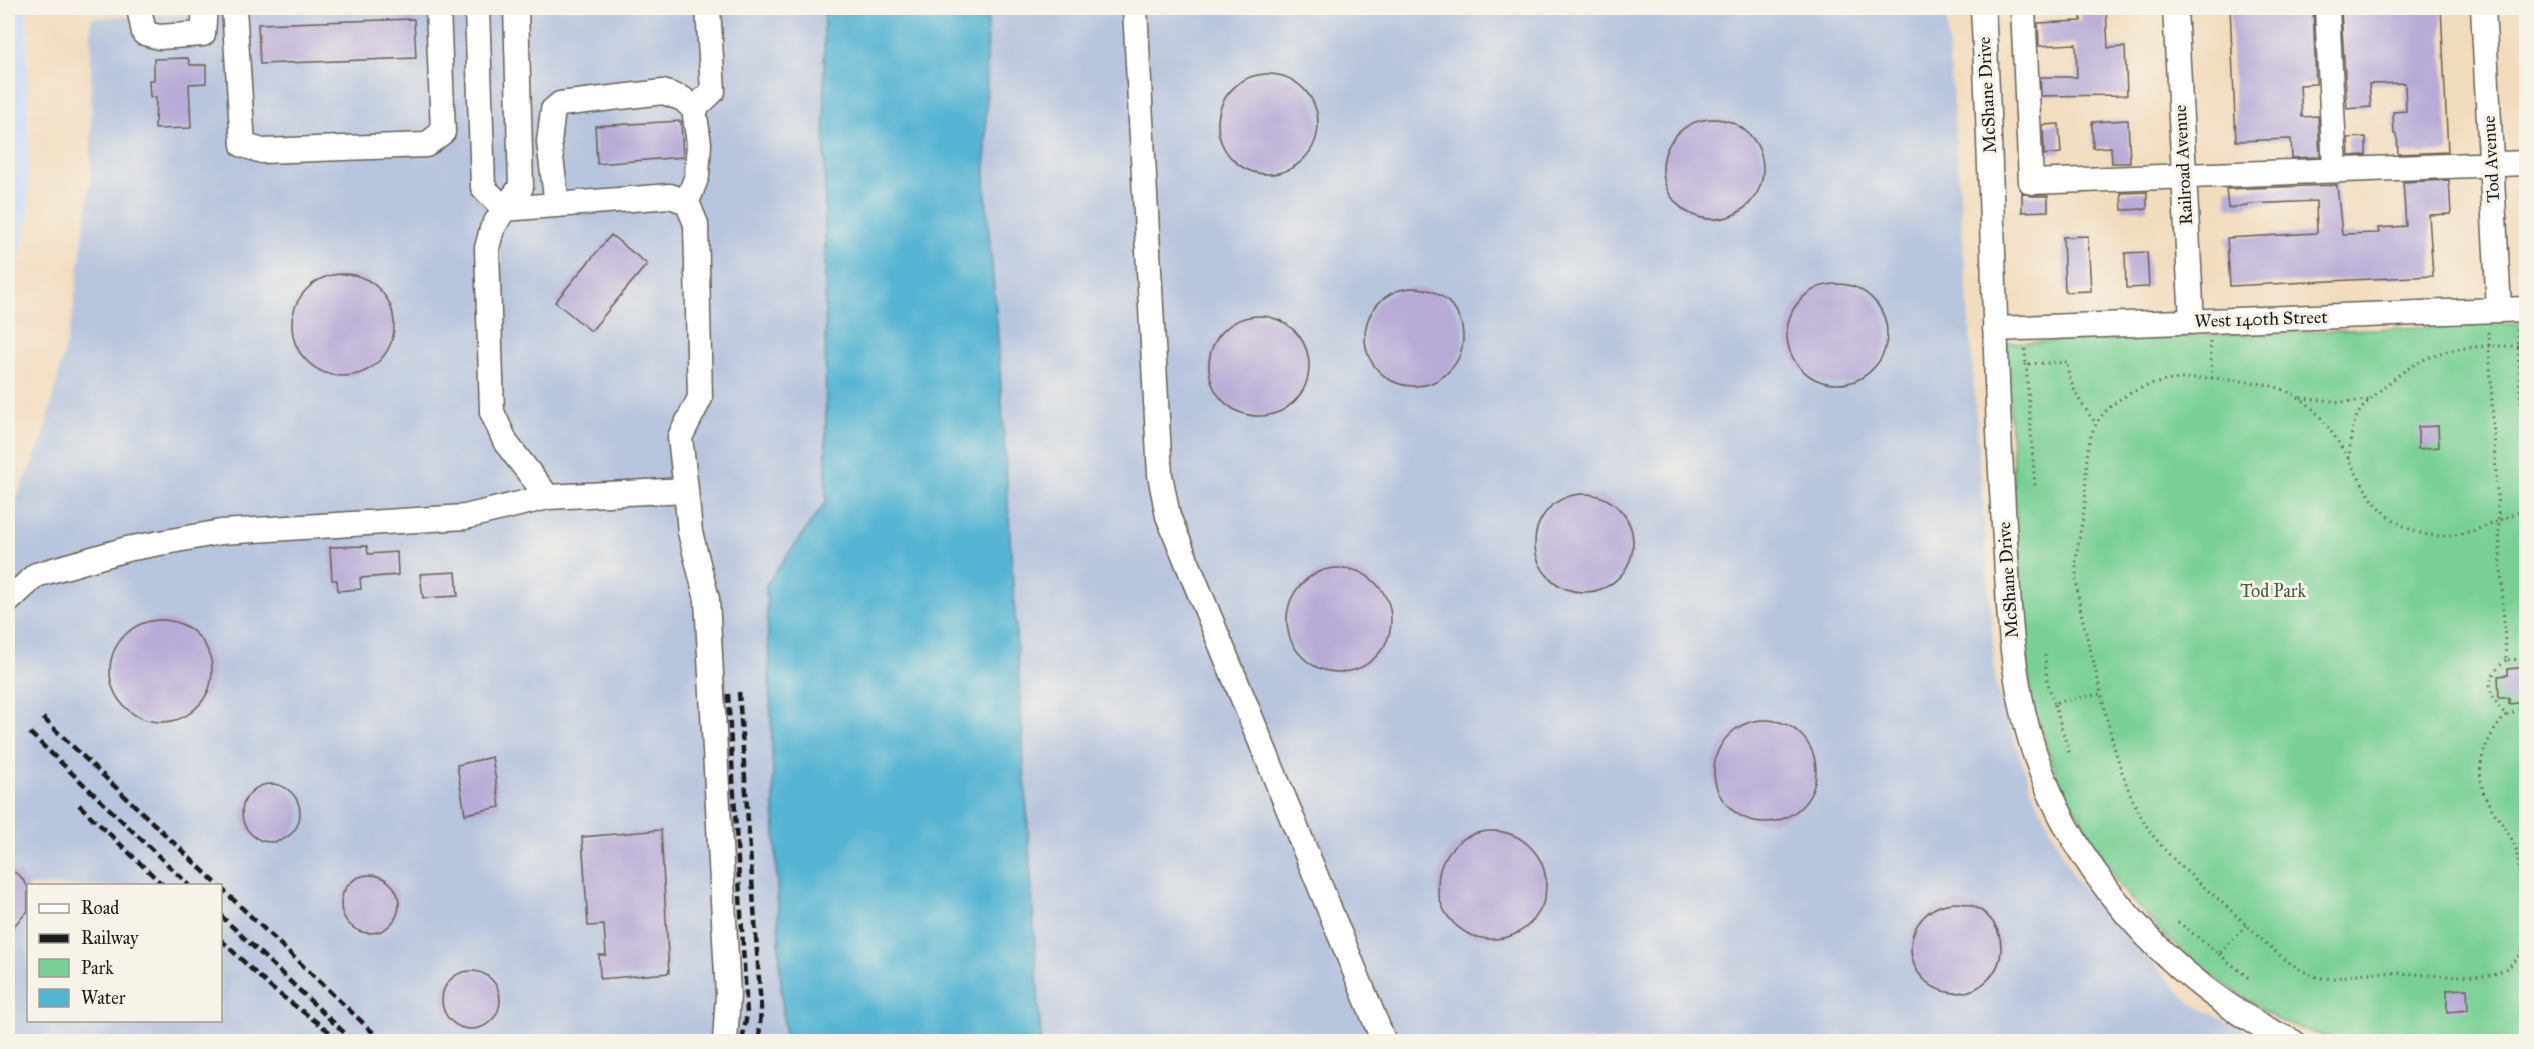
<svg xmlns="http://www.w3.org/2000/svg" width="2534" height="1049" font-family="'IM FELL Great Primer',serif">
<rect width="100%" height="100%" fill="#f7f3e8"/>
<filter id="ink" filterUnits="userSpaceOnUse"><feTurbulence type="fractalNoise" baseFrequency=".0167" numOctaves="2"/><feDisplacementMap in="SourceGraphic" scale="12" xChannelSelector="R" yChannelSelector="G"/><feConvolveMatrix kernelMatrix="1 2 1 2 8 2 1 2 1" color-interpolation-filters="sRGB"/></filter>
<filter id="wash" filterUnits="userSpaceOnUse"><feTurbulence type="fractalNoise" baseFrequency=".008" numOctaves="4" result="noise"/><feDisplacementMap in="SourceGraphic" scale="24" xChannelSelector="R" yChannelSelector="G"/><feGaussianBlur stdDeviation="1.35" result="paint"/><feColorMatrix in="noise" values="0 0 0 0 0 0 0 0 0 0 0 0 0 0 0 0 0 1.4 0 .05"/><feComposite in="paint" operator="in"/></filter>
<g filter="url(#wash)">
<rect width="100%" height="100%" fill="#f2dcbe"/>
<path fill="#ccdbfa" d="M8,8H27L29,214L8,314Z"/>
<path fill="#b8c5de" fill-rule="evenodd" d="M378,8H824L826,502L766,585L780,968L785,1041L8,1042V518L43,439L72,318L91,178V18ZM28,886H220V1020H28Z
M988,8H1946L1996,685L2032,791L2076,881L2189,1002L2265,1041H1041L997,324L985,185Z"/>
<path fill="#79d095" stroke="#4a7658" stroke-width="1.5" d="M2526,323V1041H2336L2278,1020L2208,973L2162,933L2120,887L2056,775L2033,706L2022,628L2006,343Z"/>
<path fill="#55b4d3" stroke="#386878" stroke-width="1.5" d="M824,8H988L985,185L997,324L1041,1041H785L780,968L766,585L826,502Z"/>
<g id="blocks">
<path fill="#b8abd7" d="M2081,8H2106L2108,48L2125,47L2127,95L2041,96L2040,77H2077L2076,44L2039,46L2038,23L2081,21Z
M2230,8H2313L2316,84L2300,85L2302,117L2318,116L2320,157L2292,158L2291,139L2236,141Z
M2441,8L2448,152L2398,154L2397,134H2394L2393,112L2406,111L2405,83L2369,84L2371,107L2347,109L2341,11Z
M414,19L416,58L260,64L258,24Z
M188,58L190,65H206V83L189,84L191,128L155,129L156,97H150L149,80H154V59Z
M1218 124a50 50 0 1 1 100 0a50 50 0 1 1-100 0Z
M1663 169a50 50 0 1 1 100 0a50 50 0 1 1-100 0Z
M2128,120L2130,163H2112L2111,147L2093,148L2092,122Z
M681,121L683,157L597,164L595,126Z
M2059,124L2061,153L2044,155L2043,125Z
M2366,137V155L2349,156L2348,138Z
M2449,180L2451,214L2429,215L2433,276L2230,286L2227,238L2317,233L2316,201L2248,204V206L2228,208L2226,189L2337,185L2342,234L2379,233L2378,228L2406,226L2403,182Z
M2022,192L2031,196H2048V211L2022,212Z
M2147,192V209L2122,210L2121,193Z
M611,235L647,264L591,331L555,302Z
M2088,236L2091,291L2065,292L2063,237Z
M2147,252L2149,287L2126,288L2125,253Z
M292 325a51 51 0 1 1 102 0a51 51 0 1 1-102 0Z
M1787 334a50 50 0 1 1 100 0a50 50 0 1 1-100 0Z
M1365 337a49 49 0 1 1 98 0a49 49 0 1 1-98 0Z
M1209 366a50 50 0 1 1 100 0a50 50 0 1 1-100 0Z
M2438,426L2439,447L2418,449V427Z
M1535 543a49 49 0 1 1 98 0a49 49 0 1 1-98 0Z
M367,546L368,554L397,552L398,575L360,578L361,589L338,591L337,580H332L330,547Z
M1287 620a52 52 0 1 1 104 0a52 52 0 1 1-104 0Z
M456,572L458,596L423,598L420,574Z
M110 671a51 51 0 1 1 102 0a51 51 0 1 1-102 0Z
M2526,667V702L2509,704V698H2499L2498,676L2508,675V669Z
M1714 771a51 51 0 1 1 102 0a51 51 0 1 1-102 0Z
M492,757L500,807L465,814L457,765Z
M242 813a29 29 0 1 1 58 0a29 29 0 1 1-58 0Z
M661,830L669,973L600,979L599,955H606L604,925L588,926L582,837Z
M1438 885a54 54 0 1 1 108 0a54 54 0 1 1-108 0Z
M8,868L20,876L28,887V911L8,932Z
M341 904a29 29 0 1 1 58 0a29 29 0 1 1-58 0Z
M1911 948a45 45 0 1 1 90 0a45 45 0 1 1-90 0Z
M442 1000a29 29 0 1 1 58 0a29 29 0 1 1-58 0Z
M2467,989L2468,1010L2447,1012V990Z"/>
</g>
</g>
<g filter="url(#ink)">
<use href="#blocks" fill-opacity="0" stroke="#675f55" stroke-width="1.5"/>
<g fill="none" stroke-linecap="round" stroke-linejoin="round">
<g stroke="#675f55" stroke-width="27">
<path id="minor" d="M139,8L144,33L159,37L203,34L205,8
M234,8L243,145L262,151L426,145L443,132L438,8
M477,8L483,187L504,209L521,187L516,8
M1135,8L1160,475L1168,516L1384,1042
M1983,8C1990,132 1993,257 1997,382C1999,439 2002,497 2006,555C2009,614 2012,673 2028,731C2063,862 2170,986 2293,1042
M2023,8L2031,182L2526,163
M2175,8L2192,322
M2327,8L2335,170
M2483,8L2499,310
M694,109L713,91L708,8
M670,196L687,202L696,224L700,398L680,437L686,490L548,497L506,443L492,412L487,248L492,229L504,209Z
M557,205L549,142L553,110L560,104L663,92L683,99L694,109L699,143L697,176L687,202
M1995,329L2526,309
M686,490L690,532L707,599L728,995L725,1042
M8,601L36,575L127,549L221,532L465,517L548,497"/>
</g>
<path stroke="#675f55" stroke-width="3" stroke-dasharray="1.5 4.5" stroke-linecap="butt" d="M2517,329L2526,505
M2488,332L2489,346H2526
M2210,341L2212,378
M2025,349L2026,364L2067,362C2069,386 2081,404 2095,422
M2026,364L2035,486
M2301,398L2342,402L2370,400
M2349,459C2350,445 2351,427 2358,414C2364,404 2376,394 2384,387C2419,357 2443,348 2489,346L2506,660L2526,659
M2045,655L2047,681L2054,703
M2506,660C2483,680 2487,693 2506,715L2526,707
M2506,715C2489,735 2478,755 2481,782C2484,806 2506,824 2515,846C2519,854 2526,935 2524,944C2522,959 2505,972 2490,975C2483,977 2473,976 2465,976C2432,977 2400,971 2367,973C2347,974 2331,983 2311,975C2280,961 2254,931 2228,908C2203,885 2172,862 2152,834C2117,784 2107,713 2092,656C2084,625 2076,600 2076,567C2076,546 2083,524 2085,502C2088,456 2080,422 2127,395C2155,379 2190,376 2222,379C2248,382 2279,383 2301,399C2321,413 2334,436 2347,456C2356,472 2365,492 2377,505C2426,556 2473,534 2526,508
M2069,752L2054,703L2100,694
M2178,922L2219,954L2247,924
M2219,954L2251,980"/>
<use href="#minor" stroke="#fff" stroke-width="24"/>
<path stroke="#1c1c1c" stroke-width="4.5" stroke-dasharray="9 4.5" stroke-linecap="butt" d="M739,692L761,1008L759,1042
M728,694L747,1014L742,1042
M43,718L219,886
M30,733L190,886
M79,805L164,886
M220,887L383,1042
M220,915L354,1042
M220,939L270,987L343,1042"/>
</g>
</g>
<g text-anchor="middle" stroke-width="6" stroke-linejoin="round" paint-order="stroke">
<g font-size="18" fill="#1c1c1c" stroke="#f7f3e8">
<text transform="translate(1987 95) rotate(-93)" y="6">McShane Drive</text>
<text transform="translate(2491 159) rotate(-93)" y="6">Tod Avenue</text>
<text transform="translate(2183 165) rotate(-93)" y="6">Railroad Avenue</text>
<text transform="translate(2261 319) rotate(-2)" y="6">West 140th Street</text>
<text transform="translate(2008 580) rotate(-94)" y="6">McShane Drive</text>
</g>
<g font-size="18" fill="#3d5b46" stroke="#f7f3e8">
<text x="2273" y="597">Tod Park</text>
</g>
</g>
<rect width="2534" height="1049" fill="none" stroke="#f7f3e8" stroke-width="30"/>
<rect x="27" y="884" width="195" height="138" fill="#f7f3e8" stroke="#9f9d96" stroke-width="1.5"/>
<rect x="39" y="904" width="30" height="9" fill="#ffffff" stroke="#9f9d96" stroke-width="1.5"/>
<text x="81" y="914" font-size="18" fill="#1c1c1c">Road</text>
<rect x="39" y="934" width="30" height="9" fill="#1c1c1c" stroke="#9f9d96" stroke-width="1.5"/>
<text x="81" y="944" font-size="18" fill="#1c1c1c">Railway</text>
<rect x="39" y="959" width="30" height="18" fill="#79d095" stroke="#9f9d96" stroke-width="1.5"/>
<text x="81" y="974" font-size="18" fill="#1c1c1c">Park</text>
<rect x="39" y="989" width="30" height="18" fill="#55b4d3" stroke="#9f9d96" stroke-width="1.5"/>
<text x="81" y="1004" font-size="18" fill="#1c1c1c">Water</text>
</svg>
